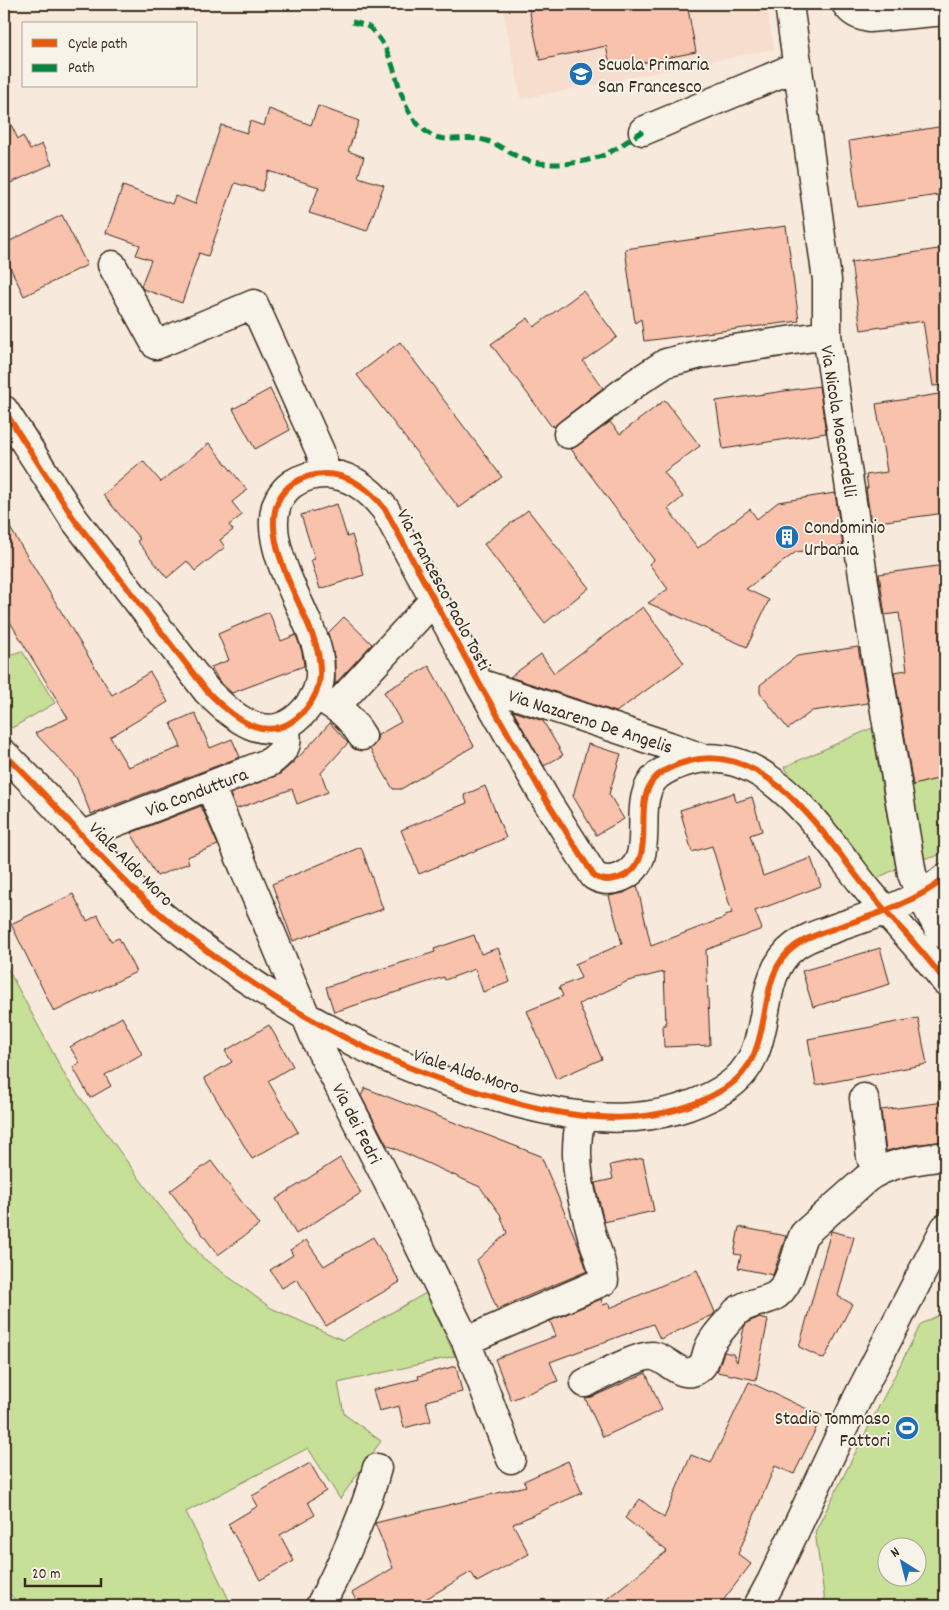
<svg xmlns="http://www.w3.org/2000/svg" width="949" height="1610" font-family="Dekko,sans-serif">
<rect width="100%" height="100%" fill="#f7e9dc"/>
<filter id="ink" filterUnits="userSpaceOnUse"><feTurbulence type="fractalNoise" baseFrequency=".02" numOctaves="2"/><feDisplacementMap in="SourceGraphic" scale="10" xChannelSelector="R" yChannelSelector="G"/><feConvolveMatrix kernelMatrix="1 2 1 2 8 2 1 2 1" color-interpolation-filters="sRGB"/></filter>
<g filter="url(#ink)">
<path fill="#f7ddce" d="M502,4H766L774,49L521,99Z"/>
<path fill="#c6e097" stroke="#80855a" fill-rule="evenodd" d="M4,651L12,654L22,651L55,703L12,728L4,720Z
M872,728L896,869L871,881L784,767Z
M945,777V851L934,857L920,859L909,786Z
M4,962L67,1079L155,1200L203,1258L271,1308L343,1340L426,1293L455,1356L338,1383L344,1414L381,1441L340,1499L308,1448L186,1512L232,1606H154L139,1600L109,1606H21L4,1588Z
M945,1301V1606H822L825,1602L815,1532L921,1324L945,1312L942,1302ZM886,1548H916V1578H886Z"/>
<path fill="#f8c2ac" stroke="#3b2a1e" d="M528,4H687L696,52L611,69L606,46L540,60Z
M318,106L359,121L348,151L364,157L358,177L384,185L367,231L309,213L319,187L268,171L262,191L235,183L208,256L199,253L182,303L143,289L141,286L151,260L136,255L140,245L106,233L123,186L172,204L175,196L195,204L221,125L247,133L250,121L264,126L269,109L311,125Z
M4,110L18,139L23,136L30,150L42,144L52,164L4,186Z
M945,126V194L858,207L849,141Z
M62,215L87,265L24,296L4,255V244Z
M786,226L799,321L644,341L641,319L635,323L625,249Z
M945,248V385L933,386L923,321L861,330L851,262Z
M583,291L617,337L583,361L603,388L559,422L554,427L553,425L552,427L491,344L528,318L534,327Z
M400,342L502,477L459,508L357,375Z
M819,386L826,433L723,449L716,401Z
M270,389L290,430L255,449L233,409Z
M945,393V513L871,523L866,488H868L866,475L887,472L876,404Z
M665,400L700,446L664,472L683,497L668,509L698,548L750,509L757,519L778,502L835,493L843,546L796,552L746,589L769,600L747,647L648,603L668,589L649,564L654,560L571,449L577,446L610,422L620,434Z
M209,443L247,490L232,502L242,515L229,525L233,530L220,540L225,547L195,571L187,561L167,578L137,541L140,539L103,495L143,461L161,482Z
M337,504L347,537L352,535L364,575L320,589L311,560L315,559L301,515Z
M528,510L589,588L545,623L484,544Z
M4,518L112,695L150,672L168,702L110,737L128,767L181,747L171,723L195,713L210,748L232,739L240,757L91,814L76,777L35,733L68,718L4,612Z
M945,565V734L943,744L945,777L913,785L894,672L907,670L899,613L885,615L879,574Z
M643,607L684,663L616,712L510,677L541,654L554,673Z
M269,612L281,641L296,635L302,652L304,666L232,693L219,681L211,667L229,660L218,634Z
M344,617L372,644L335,684V660L328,633Z
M858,647L868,703L812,711L788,729L760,693V685L797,656Z
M429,666L474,746L401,789H393L370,749L376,743L378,735L401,722L384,692Z
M513,711L543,721L563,755L544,766Z
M330,723L348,743L321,773L328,792L297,804L292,789L236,809L230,794L280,774L296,760Z
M588,744L621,754L609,794L624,819L596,835L573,796Z
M485,786L506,838L419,874L401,830L467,803L464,795Z
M734,793L736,802L752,797L762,831L750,835L763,876L811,858L821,886L755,911L762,929L706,950L710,1045L664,1047L663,1025H666L664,972L628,981L579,1004L602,1059L556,1079L527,1011L563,996L559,987L581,978L575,964L622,944L609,896L624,893L637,885L651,946L726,917L725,915L732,913L712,846L692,852L680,810Z
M201,806L218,845L187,857L189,863L157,876L131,833Z
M361,847L383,909L293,941L272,884Z
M73,894L87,921L98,915L111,941L119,938L136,972L54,1012L11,924Z
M474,935L481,954L498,948L510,982L483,992L475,969L445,980L444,977L334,1012L326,987L435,952L434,949Z
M880,948L890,984L813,1007L802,971Z
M122,1017L142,1054L105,1075L111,1086L90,1098L73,1067L80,1063L70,1047Z
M918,1018L927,1064L816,1085L808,1039Z
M269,1025L293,1066L268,1081L298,1132L252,1159L204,1078L232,1062L225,1051Z
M365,1088L541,1156L581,1252L587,1271L497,1309L477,1260L507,1233L500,1214L480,1187L387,1145L361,1096Z
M945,1102V1141L912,1145L886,1151L881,1110Z
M340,1158L361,1193L296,1234L276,1199Z
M643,1158L654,1211L604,1222L595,1183L613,1179L610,1165Z
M211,1161L259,1225L218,1255L170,1191Z
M739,1227L786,1236L773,1275L738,1268L741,1255L734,1254Z
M831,1231L854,1237L838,1296L852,1304L824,1359L799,1347Z
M373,1237L400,1282L326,1326L297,1279L282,1288L270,1270L293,1255L290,1250L306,1240L324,1266Z
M697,1270L715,1312L713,1315L660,1339L653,1324L550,1362L558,1381L511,1400L495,1359L556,1336L550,1321L601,1299L603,1305L609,1303L610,1308Z
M758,1318L768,1320L756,1380L717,1372L724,1352L733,1354L737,1362L744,1327L748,1322Z
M456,1366L462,1392L426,1401L431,1421L404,1428L399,1406L379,1411L373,1390L419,1379L418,1376Z
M646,1373L662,1410L603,1437L585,1398L592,1397Z
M749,1382L822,1416L794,1474L775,1466L738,1554L751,1564L719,1606H598L667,1551L625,1518L640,1499L664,1518L691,1455L711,1463Z
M568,1461L582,1493L513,1524L529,1554L477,1582L471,1572L414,1606H360L352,1593L393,1568L375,1523L526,1486L524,1481Z
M310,1463L326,1491L308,1502L315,1515L280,1535L294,1561L260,1580L228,1524L258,1506L252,1496Z"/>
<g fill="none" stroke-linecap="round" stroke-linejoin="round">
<g stroke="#3b2a1e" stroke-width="31">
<path id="minor" d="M789,4L827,280V335L868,609L912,874L920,894L941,933
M846,4C852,13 859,16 869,18L945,11
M643,131L798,66
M112,265L156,345L254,304L320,451L326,474
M4,410L74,519L207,691C236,721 271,749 306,709C315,698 321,686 320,671C320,659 317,646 312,634C298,595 247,517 292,484C301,478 314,474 325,474C350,474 370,490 385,509L479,683L546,800L594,876C602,881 610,881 619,878C664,862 626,802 658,775C667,768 678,764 689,761C768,741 825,837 866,888C892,920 921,948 945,981
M568,434L637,382L666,363L701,354L827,335
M479,683L669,746L702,758
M319,697C340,709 349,715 362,736
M336,706L434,600
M4,754C60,806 106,869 165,918C267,1002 385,1069 513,1102C583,1121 659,1129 724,1089C782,1053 749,980 795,946C808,936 823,933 838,927C873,915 917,902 945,878
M210,786L317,1043L383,1172L466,1341L511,1459
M83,835L270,762C284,751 290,745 285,727
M864,1098L871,1157L876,1172
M466,1341L604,1281C603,1266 598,1253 593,1239C581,1197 571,1160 581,1117
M585,1383C598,1377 641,1354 653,1356C668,1358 681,1381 698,1369C706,1364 705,1358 708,1350C713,1336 728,1323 736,1312C746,1303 760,1303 773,1297C792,1288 795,1252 804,1234L866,1179C888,1162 919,1160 945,1156
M320,1606C343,1562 364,1517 377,1468"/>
</g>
<g stroke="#3b2a1e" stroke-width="31">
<path id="major" d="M758,1606L771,1582L858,1397L945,1228"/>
</g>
<use href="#minor" stroke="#f7f3e8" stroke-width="28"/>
<use href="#major" stroke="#f7f3e8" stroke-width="28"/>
<path stroke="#00873e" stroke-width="5" stroke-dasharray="10 5" stroke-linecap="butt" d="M352,22C357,23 366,25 370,28C399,55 394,96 417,123C439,149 456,134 484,140C500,144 513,157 529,161C553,167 581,164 604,155C617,149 630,139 643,131"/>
<g stroke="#f7f3e8" stroke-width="9">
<path id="cycleway" d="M4,410L74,519L207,691C236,721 271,749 306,709C315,698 321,686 320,671C320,659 317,646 312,634C298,595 247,517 292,484C301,478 314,474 325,474C350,474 370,490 385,509L479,683L546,800L594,876C602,881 610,881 619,878C664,862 626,802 658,775C667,768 678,764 689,761C768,741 825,837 866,888C892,920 921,948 945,981
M4,754C60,806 106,869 165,918C267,1002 385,1069 513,1102C583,1121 659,1129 724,1089C782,1053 749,980 795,946C808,936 823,933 838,927C873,915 917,902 945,878"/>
</g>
<use href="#cycleway" stroke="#e8590c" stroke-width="6"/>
</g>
</g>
<defs>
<g id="school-disc" transform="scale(1.25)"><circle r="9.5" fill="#1f6fb2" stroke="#f7f3e8"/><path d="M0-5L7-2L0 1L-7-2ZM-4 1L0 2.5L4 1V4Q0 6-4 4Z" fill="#fff"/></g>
<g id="building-disc" transform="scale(1.25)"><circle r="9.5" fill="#1f6fb2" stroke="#f7f3e8"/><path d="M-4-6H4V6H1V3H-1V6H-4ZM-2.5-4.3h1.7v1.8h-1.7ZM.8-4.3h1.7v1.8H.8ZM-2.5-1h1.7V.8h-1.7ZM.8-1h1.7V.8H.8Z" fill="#fff"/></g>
<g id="stadium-disc" transform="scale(1.25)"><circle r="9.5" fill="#1f6fb2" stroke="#f7f3e8"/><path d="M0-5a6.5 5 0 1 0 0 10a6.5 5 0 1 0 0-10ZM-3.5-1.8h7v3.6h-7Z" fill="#fff"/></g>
</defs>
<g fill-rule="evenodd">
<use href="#school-disc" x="581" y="74"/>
<use href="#building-disc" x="787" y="537"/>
<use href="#stadium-disc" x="907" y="1428"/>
</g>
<g text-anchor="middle" stroke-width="4" stroke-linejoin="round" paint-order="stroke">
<g font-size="19" fill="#3b2a1e" stroke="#f7f3e8" text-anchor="start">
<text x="598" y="70">Scuola Primaria<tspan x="598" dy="22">San Francesco</tspan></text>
<text x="804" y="533">Condominio<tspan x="804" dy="22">Urbania</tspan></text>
<text x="890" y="1424" text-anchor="end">Stadio Tommaso<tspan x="890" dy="22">Fattori</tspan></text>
</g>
<g font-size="19" fill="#3b2a1e" stroke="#f7f3e8">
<text transform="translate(840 421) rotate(81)" y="7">Via Nicola Moscardelli</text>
<text transform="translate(445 589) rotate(62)" y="7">Via Francesco Paolo Tosti</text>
<text transform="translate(591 720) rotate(18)" y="7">Via Nazareno De Angelis</text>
<text transform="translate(196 791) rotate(-21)" y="7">Via Conduttura</text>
<text transform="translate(132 863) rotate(45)" y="7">Viale Aldo Moro</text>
<text transform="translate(467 1070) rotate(18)" y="7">Viale Aldo Moro</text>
<text transform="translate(358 1123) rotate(63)" y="7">Via dei Fedri</text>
</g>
</g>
<rect width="949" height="1610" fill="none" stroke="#f7f3e8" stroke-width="20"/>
<rect x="10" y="10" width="929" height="1590" fill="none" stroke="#3b2a1e" stroke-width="2" filter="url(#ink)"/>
<rect x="22" y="22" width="175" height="65" fill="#f7f3e8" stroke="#aca397"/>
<rect x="32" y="39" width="25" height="8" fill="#e8590c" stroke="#aca397"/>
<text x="68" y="48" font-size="15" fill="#3b2a1e">Cycle path</text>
<rect x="32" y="64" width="25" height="8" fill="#00873e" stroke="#aca397"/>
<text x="68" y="72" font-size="15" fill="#3b2a1e">Path</text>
<g transform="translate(902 1562) rotate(324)"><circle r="24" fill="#f7f3e8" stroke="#aca397"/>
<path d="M0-4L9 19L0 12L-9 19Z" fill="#1f6fb2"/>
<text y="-8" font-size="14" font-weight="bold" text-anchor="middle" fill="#3b2a1e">N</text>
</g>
<path d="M25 1578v8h76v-8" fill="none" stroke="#3b2a1e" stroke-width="2.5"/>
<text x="32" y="1578" font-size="15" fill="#3b2a1e" stroke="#f7f3e8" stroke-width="4" paint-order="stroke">20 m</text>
</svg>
